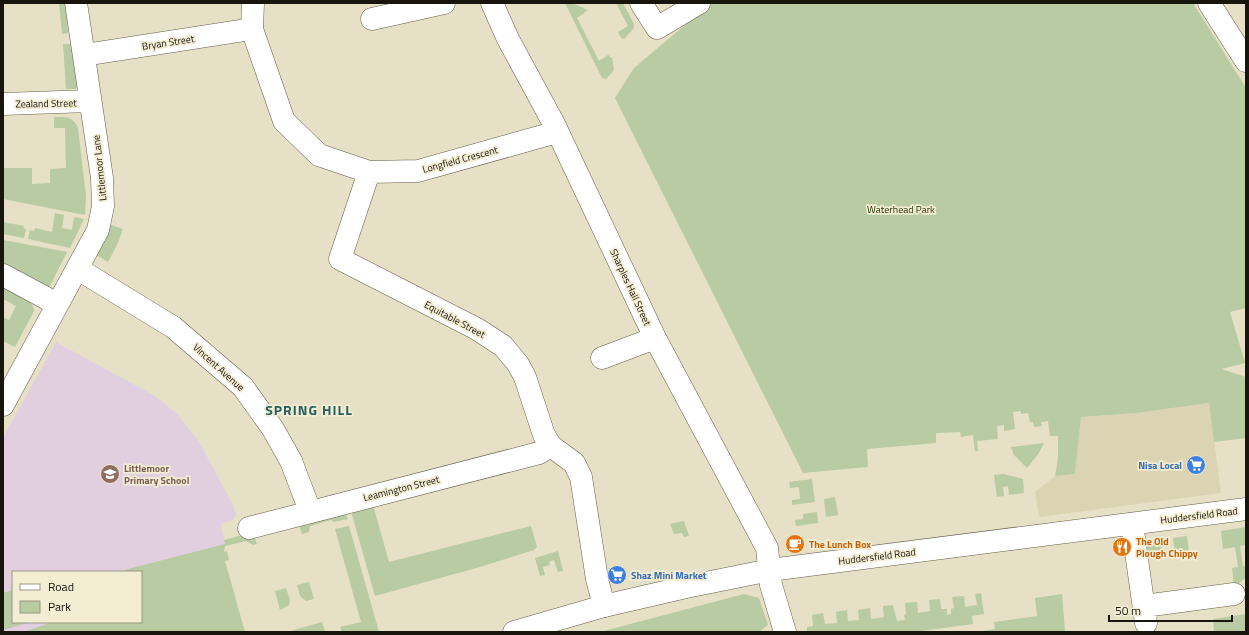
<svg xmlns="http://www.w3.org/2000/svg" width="1249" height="635" font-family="'Titillium Web',sans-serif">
<rect width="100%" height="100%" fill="#e5e0c6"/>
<path fill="#dbd4b3" d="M1209,403L1221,493L1039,517L1035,492L1055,476L1075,474L1081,417L1136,413Z"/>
<path fill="#e1cfe0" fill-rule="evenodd" d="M56,342L155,396L177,414L199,442L233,505L236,515L233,520L221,524L225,544L213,632H3V438ZM13,572H141V622H13Z"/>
<path fill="#b8cba3" d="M59,3H66L68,33L62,34Z
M565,3H572L588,10L577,18L599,61L608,55L612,58L614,70L606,79L602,78Z
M616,3H623L634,24V28L624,39L621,38L618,32L628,26Z
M711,3H1193L1246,88V308L1230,312L1245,363L1221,369L1246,377V438L1214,442L1209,403L1136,413L1081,417L1075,474L1055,476L1058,459V436H1050L1048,421L1041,422L1042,426L1034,427L1033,422H1030L1028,413L1021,414V411L1013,412L1015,429L1004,431V425L997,426L998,439L977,441L978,451H975L973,435L961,437L960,432L936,433V443L867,449L868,467L803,473L615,98L634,68Z
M63,44H70L74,48L77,86L76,89H66Z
M54,117C66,117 73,116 78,128L86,196L85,215L3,199V168H32V184L50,183V169L66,168L65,128H54Z
M55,213L64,215L62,228L72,230L74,217L84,219L70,248L28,239L30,230L34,231L35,228L52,232Z
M3,222L24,226L23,228L26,229L24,238L3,234Z
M108,224L123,229L118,243L108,262L96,255Z
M3,240L67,252L48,290L3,268Z
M3,287C13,293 34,299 34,311L15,347L3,341V317L9,320L16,306L3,299Z
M1044,443L1039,453L1027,468L1014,455L1011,447Z
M1004,474L1023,479L1024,493L1009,495L1008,486L1003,487L1004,496L997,497L994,475Z
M812,479L815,502L792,505V500L800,499L799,487L790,488L789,482Z
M835,497L838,515L826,517L824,499Z
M373,505L389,562L531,526L537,547L534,550L480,567L375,596L351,511Z
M817,512L818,523L796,526L795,520L803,519V514Z
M345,513L348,519L334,522L331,520L310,526L309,532L302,534L299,525Z
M684,521L689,536L684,537L682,533L674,534L670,524Z
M349,526L379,632H342L340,627L361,622L335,529Z
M1246,527V545L1240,546L1243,566H1246V577L1237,585L1234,586L1232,568L1238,567L1235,547L1223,549L1221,531Z
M253,532L257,544L253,545L246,541L225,546L224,552L227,551L229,560L225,561L245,632H23L53,622H141V572H124V570L225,544L224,540Z
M1187,536L1189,552L1175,554L1173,538Z
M1161,539L1163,557H1160L1159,550L1148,552L1146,544L1149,541Z
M558,551L563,571L558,572L554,560L549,562L550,565L543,567L545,575L540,576L535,558Z
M309,582L314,599L306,601L300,596L297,585Z
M286,588L290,600L289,605L280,610L275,591Z
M13,590V622H31L3,630V593Z
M981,593L984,614L972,616L973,624L914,632H807V627L813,626L812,615L823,613L825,624L837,623L836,612L847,610L848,621L859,620L858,610L870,608L871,619L884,617L883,606L893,605L897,621L905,620L904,615L906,614L905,603L917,602L918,613L930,611L929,600L940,599L941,609H947V615L951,614V609L954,608L952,597L964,596L965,607L977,605L975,594Z
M744,594L759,598L768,625L759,632H600Z
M1062,594L1065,632H977L995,629L994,622L1037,616L1035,598Z
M1246,614V632H1214L1213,619Z
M322,622L325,631L287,632Z"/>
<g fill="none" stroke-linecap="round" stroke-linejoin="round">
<g stroke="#635e48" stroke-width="23">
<path id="minor" d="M253,3L252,29L284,121L319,155L369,172L418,171L557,132
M492,3L508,39L554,124L655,338L767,548L771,585L785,632
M641,3L657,28L699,3
M1209,3L1246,61
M372,19L444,3
M84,55L252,29
M3,104L89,101
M369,172L340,259L477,329L503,346L518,364L525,377L544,435L551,446L574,463L581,477L597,579L604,606
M78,269L173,327L243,387L273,429L291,461L310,511
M3,275L57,304
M602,358L655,338
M3,405L98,230L103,206L102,178L76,3
M1132,524L1146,623
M249,528L539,453L551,446
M1144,606L1234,594"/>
</g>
<g stroke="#635e48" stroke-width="23">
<path id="major" d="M514,632L604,606L686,587L770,570L1246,509"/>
</g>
<use href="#minor" stroke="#fff" stroke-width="22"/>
<use href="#major" stroke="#fff" stroke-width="22"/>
</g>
<defs>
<g id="supermarket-disc" transform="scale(1)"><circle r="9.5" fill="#3f7fe0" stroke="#f3edd3"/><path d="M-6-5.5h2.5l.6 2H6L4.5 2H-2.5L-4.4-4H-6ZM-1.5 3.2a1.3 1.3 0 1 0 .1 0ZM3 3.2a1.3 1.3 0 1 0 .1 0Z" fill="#fff"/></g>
<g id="school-disc" transform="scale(1)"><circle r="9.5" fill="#8d6e63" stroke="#f3edd3"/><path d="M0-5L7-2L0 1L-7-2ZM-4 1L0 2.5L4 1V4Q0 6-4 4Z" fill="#fff"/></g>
<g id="cafe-disc" transform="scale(1)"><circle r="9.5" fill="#e8710a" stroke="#f3edd3"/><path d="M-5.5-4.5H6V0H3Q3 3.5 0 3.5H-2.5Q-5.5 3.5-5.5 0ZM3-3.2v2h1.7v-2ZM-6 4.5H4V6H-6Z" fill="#fff"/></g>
<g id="restaurant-disc" transform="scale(1)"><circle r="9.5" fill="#e8710a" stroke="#f3edd3"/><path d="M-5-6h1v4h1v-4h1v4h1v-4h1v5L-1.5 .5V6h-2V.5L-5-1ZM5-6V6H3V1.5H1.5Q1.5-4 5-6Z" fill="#fff"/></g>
</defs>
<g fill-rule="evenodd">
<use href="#supermarket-disc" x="1196" y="465"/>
<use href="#school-disc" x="110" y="474"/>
<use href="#cafe-disc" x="795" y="544"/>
<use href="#restaurant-disc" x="1122" y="547"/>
<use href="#supermarket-disc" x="617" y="575"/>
</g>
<g text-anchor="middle" stroke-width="3.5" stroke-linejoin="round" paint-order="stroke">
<g font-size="10" fill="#18150c" stroke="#f3edd3">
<text transform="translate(168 42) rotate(-9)" y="4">Bryan Street</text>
<text transform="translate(46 103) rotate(-1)" y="4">Zealand Street</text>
<text transform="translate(460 159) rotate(-15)" y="4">Longfield Crescent</text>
<text transform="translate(99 168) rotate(-96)" y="4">Littlemoor Lane</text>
<text transform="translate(631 287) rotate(65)" y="4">Sharples Hall Street</text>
<text transform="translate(455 319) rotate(28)" y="4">Equitable Street</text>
<text transform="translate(219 367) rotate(42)" y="4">Vincent Avenue</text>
<text transform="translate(401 488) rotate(-14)" y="4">Leamington Street</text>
<text transform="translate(1199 515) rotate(-7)" y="4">Huddersfield Road</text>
<text transform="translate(877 556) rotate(-7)" y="4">Huddersfield Road</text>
</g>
<g font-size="10" fill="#223303" stroke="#f3edd3">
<text x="901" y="213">Waterhead Park</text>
</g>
<g font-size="10" font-weight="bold" fill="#366cbe" stroke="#f3edd3" text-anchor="end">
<text x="1182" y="469">Nisa Local</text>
<text x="631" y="579" text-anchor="start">Shaz Mini Market</text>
</g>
<g font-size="10" font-weight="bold" fill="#785e54" stroke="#f3edd3" text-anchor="start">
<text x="124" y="472">Littlemoor<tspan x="124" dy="12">Primary School</tspan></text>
</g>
<g font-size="10" font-weight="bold" fill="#c56008" stroke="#f3edd3" text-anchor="start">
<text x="1136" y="545">The Old<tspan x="1136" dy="12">Plough Chippy</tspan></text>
<text x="809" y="548">The Lunch Box</text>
</g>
<g font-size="14" font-weight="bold" letter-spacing="1" fill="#27615f" stroke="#f3edd3">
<text x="309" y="415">SPRING HILL</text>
</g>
</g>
<rect width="1249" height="635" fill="none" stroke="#18150c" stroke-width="8"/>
<rect x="12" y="571" width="130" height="52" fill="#f3edd3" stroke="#9b9783"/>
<rect x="20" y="584" width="20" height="6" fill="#ffffff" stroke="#9b9783"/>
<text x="48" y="591" font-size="12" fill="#18150c">Road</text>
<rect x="20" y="601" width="20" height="12" fill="#b8cba3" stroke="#9b9783"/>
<text x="48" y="611" font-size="12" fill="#18150c">Park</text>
<path d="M1109 615v6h123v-6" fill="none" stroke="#18150c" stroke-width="2"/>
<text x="1115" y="615" font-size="12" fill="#18150c" stroke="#f3edd3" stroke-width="3" paint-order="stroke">50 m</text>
</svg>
